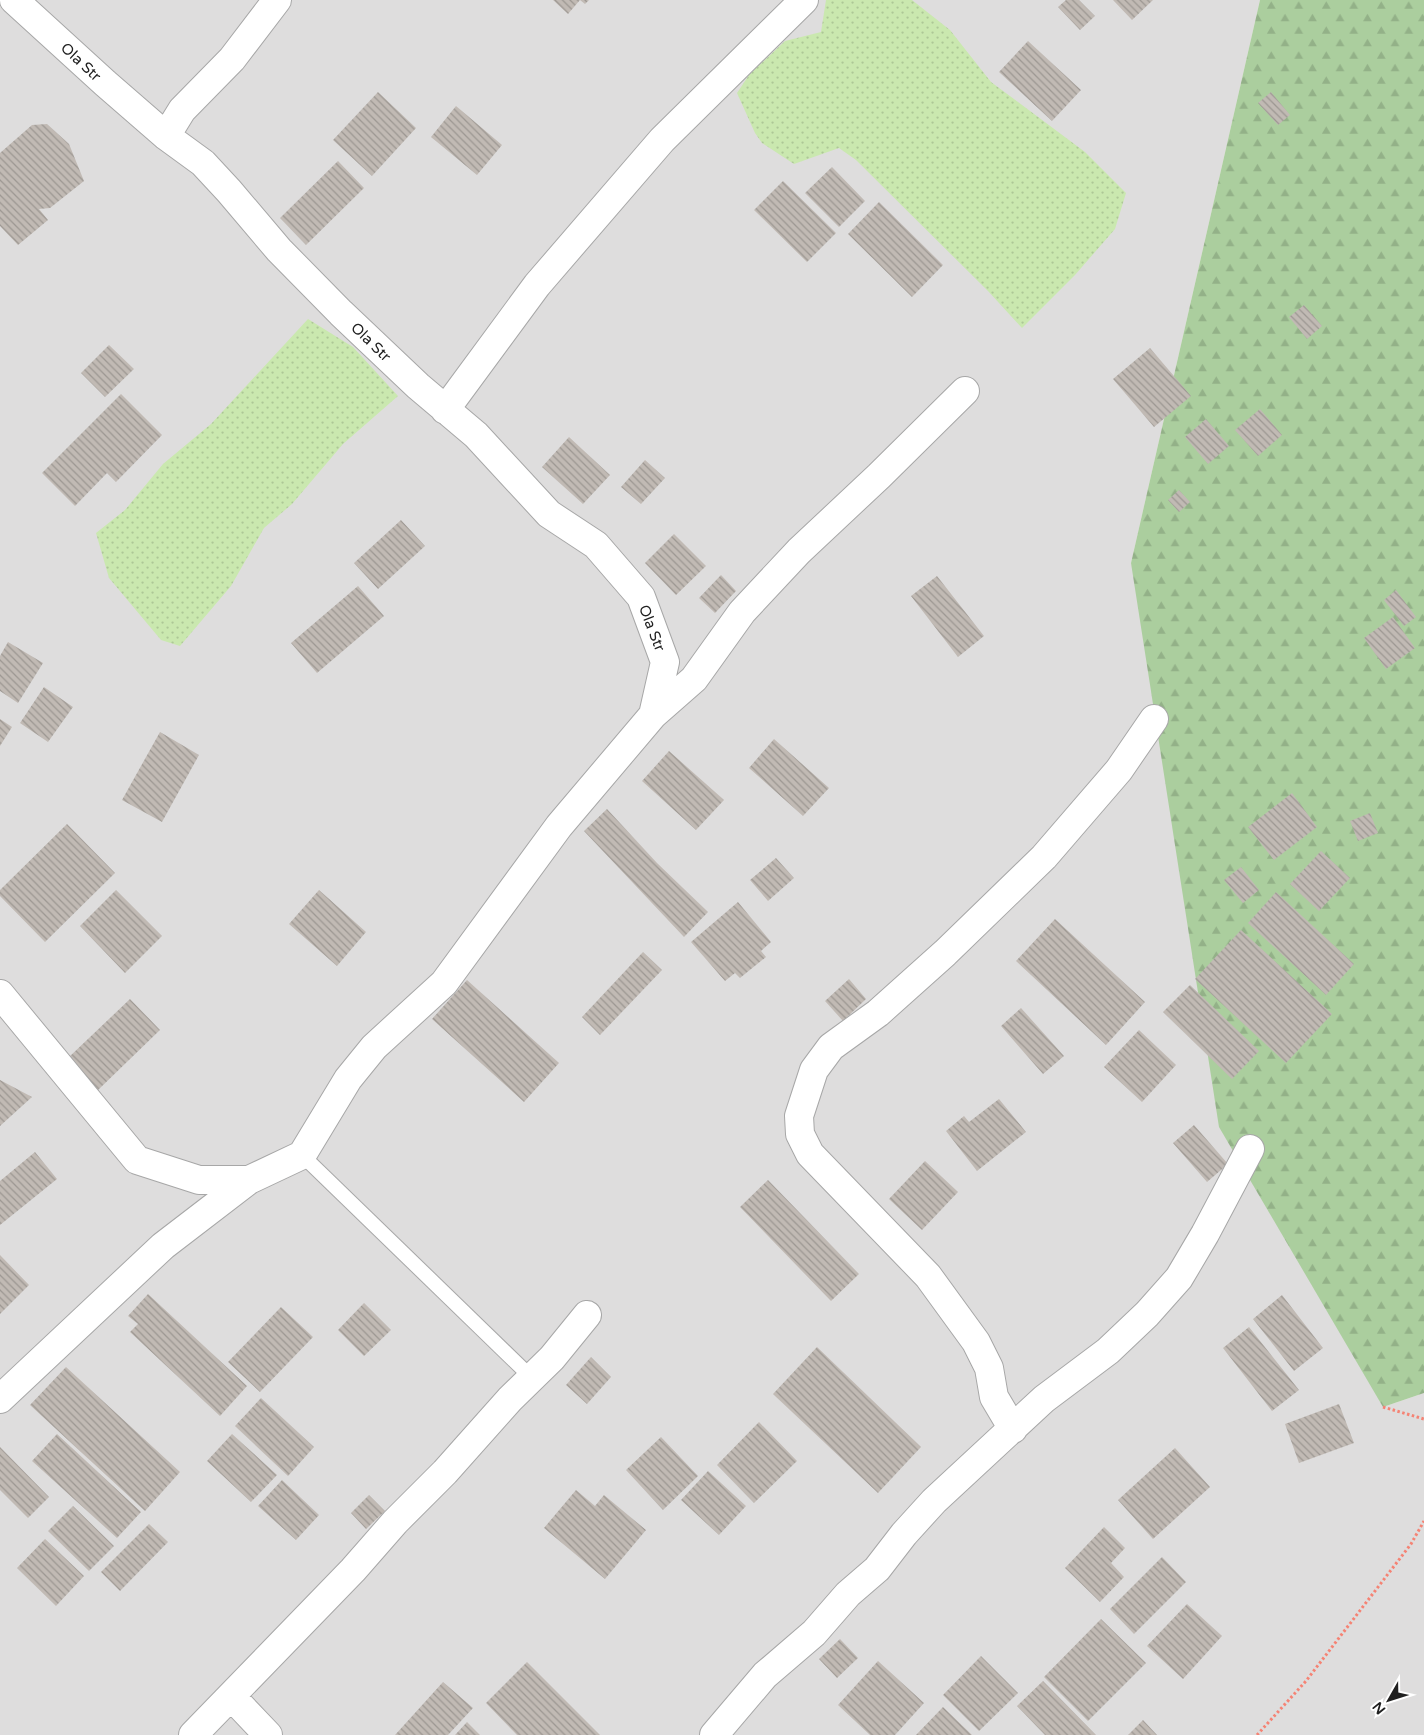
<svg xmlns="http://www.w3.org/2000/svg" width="1424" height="1735" font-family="'Varela Round',sans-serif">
<defs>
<pattern id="grass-dots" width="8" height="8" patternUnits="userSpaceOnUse" patternTransform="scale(1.25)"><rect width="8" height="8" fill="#cae8af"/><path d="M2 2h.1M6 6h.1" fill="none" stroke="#adc796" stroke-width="1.8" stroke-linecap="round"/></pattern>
<pattern id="forest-firs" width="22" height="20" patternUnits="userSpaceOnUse" patternTransform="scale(1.25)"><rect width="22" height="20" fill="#abce9e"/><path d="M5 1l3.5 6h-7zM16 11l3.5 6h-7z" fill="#93b188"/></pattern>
<pattern id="building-back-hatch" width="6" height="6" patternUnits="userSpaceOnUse" patternTransform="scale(1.25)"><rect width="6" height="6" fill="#c1bab4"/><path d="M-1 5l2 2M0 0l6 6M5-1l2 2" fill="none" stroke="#9c9792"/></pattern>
</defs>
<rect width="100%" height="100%" fill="#f0ede7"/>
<path fill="#dedddd" d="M0,0H1260L1131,563L1383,1407L1424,1393V1735H0Z"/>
<path fill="url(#grass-dots)" d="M826,0H912L950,30L991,82L1085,152L1126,193L1115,229L1075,275L1022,328L988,291L856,160L839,148L794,164L762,143L755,133L737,93L749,75L785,41L821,32Z
M308,319L353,347L398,396L343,444L292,504L264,528L231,586L180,646L161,640L109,578L96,533L125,510L163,464L211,424Z"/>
<path fill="url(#forest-firs)" d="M1260,0H1424V1393L1383,1407L1219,1127L1131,563Z"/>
<path fill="url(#building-back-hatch)" d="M553,0H589L585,4L580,0L568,14Z
M1066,0H1079L1095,16L1080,30L1058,7Z
M1113,0H1153L1132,20Z
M1028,41L1081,90L1052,121L999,72Z
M378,92L416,128L372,176L333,140Z
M1271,92L1290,115L1278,125L1258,103Z
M456,106L502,145L477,175L431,137Z
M47,124L69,144L84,181L50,208L39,209L48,220L18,245L0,226V153L32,125Z
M338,161L364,188L306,245L280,218Z
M832,167L865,201L839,227L805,193Z
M783,181L836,233L807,262L754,210Z
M879,202L943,265L912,297L848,234Z
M1304,305L1322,326L1307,339L1289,317Z
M109,345L134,369L105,397L81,373Z
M1150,348L1191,396L1154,427L1113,379Z
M121,394L162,435L116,482L107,473L75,506L42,473Z
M1260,409L1282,435L1258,456L1235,430Z
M1206,419L1229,446L1208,464L1185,437Z
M569,437L610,475L583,504L542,467Z
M645,460L665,478L641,504L621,487Z
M1179,490L1190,502L1179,512L1168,500Z
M401,520L425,546L378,589L354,563Z
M674,534L706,566L676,595L645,563Z
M721,575L736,591L715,613L699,598Z
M937,576L984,636L958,657L911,596Z
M358,586L384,616L317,673L291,643Z
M1396,590L1416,617L1404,626L1384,600Z
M1393,617L1415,648L1386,669L1364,638Z
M8,642L43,663L18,703L0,691V656Z
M44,687L73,707L48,742L20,723Z
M0,719L12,727L0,746Z
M160,732L199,755L162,822L122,800Z
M774,739L829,788L803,816L749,768Z
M669,751L724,800L696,830L642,781Z
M1292,793L1317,827L1274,860L1248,827Z
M607,809L657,863L708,912L684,937L584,831Z
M1370,813L1378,833L1358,841L1350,821Z
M67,824L115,873L45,942L0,896V890Z
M1321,851L1350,878L1319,911L1290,884Z
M776,858L794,878L768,901L750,880Z
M1241,867L1259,890L1243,903L1224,880Z
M116,890L162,936L125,973L80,926Z
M319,890L366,932L337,966L289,924Z
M1276,892L1354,964L1326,995L1248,923Z
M738,902L771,942L761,951L766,957L740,978L735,973L725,981L691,942Z
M1055,919L1145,1002L1106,1045L1016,961Z
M1241,930L1332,1014L1286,1063L1195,979Z
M643,952L662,970L600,1035L582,1017Z
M849,979L866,999L843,1021L825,1001Z
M467,980L559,1063L524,1102L432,1019Z
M1190,985L1259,1051L1232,1079L1163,1012Z
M130,999L160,1030L98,1090L68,1058Z
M1021,1008L1064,1056L1043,1074L1001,1026Z
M1139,1030L1176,1065L1142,1102L1104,1067Z
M0,1080L32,1097L0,1126Z
M999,1099L1026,1132L977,1171L946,1131L964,1116L969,1122Z
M1194,1125L1228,1164L1207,1182L1173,1143Z
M35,1152L57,1179L0,1225V1181Z
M925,1161L958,1192L922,1230L889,1199Z
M768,1180L859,1274L831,1301L740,1207Z
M0,1255L29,1285L0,1314Z
M148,1294L247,1386L220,1416L130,1332L138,1324L128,1316Z
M1282,1295L1323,1348L1294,1371L1253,1319Z
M364,1303L391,1330L364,1356L338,1330Z
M281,1307L313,1337L260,1392L228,1362Z
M1249,1327L1299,1390L1272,1411L1223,1348Z
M817,1347L921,1447L878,1493L773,1394Z
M591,1357L611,1377L587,1404L566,1385Z
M66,1367L180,1472L145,1511L30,1405Z
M261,1398L314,1447L288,1476L235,1426Z
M1339,1404L1354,1443L1299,1463L1285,1424Z
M759,1422L797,1461L754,1503L717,1465Z
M57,1434L141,1512L117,1538L32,1461Z
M232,1434L277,1475L251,1502L207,1461Z
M661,1437L698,1476L663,1510L626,1470Z
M0,1447L49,1497L28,1518L0,1490Z
M1175,1448L1210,1487L1153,1539L1118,1500Z
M708,1471L746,1506L719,1535L681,1500Z
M282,1480L319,1515L296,1540L258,1506Z
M576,1490L595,1506L604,1495L646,1530L605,1579L544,1528Z
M369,1495L385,1511L366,1529L351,1513Z
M73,1506L114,1546L89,1571L48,1531Z
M149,1524L168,1542L120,1591L101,1572Z
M1104,1527L1125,1548L1111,1563L1124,1577L1100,1602L1065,1568Z
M45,1539L84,1576L56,1606L17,1568Z
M1162,1557L1186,1582L1134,1634L1110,1609Z
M1187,1604L1222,1636L1183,1679L1147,1646Z
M1101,1619L1146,1663L1088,1721L1044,1677Z
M840,1639L858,1658L837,1678L819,1659Z
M981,1656L1018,1693L979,1731L943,1695Z
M878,1661L924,1703L895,1735H870L838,1705Z
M527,1662L600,1735H517L486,1703Z
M1043,1681L1096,1735H1045L1017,1706Z
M443,1682L473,1708L448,1735H395Z
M943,1707L972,1735H916Z
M1143,1720L1157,1735H1128Z
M467,1722L480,1735H455Z"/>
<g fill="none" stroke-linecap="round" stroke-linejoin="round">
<g stroke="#a7a7a7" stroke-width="16">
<path id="service" d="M302,1155L532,1378"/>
</g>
<g stroke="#a7a7a7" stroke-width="30">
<path id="minor" d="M14,0L105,83L166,136L203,163L229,191L279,250L341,313L418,386L476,435L549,514L596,545L641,597L665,662L653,715
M166,136L182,110L232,59L277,0
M445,410L537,285L662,140L804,0
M0,994L137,1160L199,1180H249
M0,1399L163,1246L249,1180L302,1155L348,1079L374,1047L444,983L559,826L653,715L694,679L742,612L799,551L879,476L965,391
M1013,1429L994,1397L989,1368L976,1342L928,1276L810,1154L800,1134L799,1116L814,1070L831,1047L878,1013L945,953L1044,857L1119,770L1154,719
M231,1696L268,1735
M193,1735L353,1570L395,1522L445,1472L510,1399L552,1358L587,1315
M714,1735L765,1675L814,1633L848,1594L877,1569L904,1534L934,1501L1044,1399L1108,1351L1147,1314L1179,1278L1205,1234L1250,1149"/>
</g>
<path stroke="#f58374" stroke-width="3" stroke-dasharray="2.5 2.5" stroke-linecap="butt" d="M1383,1407L1424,1419
M1257,1735L1306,1681L1411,1544L1424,1521"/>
<use href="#service" stroke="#fff" stroke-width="14"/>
<use href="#minor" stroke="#fff" stroke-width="28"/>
</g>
<g text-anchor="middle" stroke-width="5" stroke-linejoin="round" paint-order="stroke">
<g font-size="15" fill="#202020" stroke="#fff">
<text transform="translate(81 62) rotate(43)" y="5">Ola Str</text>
<text transform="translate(371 342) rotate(44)" y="5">Ola Str</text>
<text transform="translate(652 628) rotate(69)" y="5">Ola Str</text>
</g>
</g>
<g transform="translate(1389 1700) rotate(231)" stroke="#ffffff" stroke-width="4" paint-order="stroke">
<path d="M0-4L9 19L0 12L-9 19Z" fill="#202020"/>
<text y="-8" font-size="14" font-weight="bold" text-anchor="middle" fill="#202020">N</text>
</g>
</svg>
